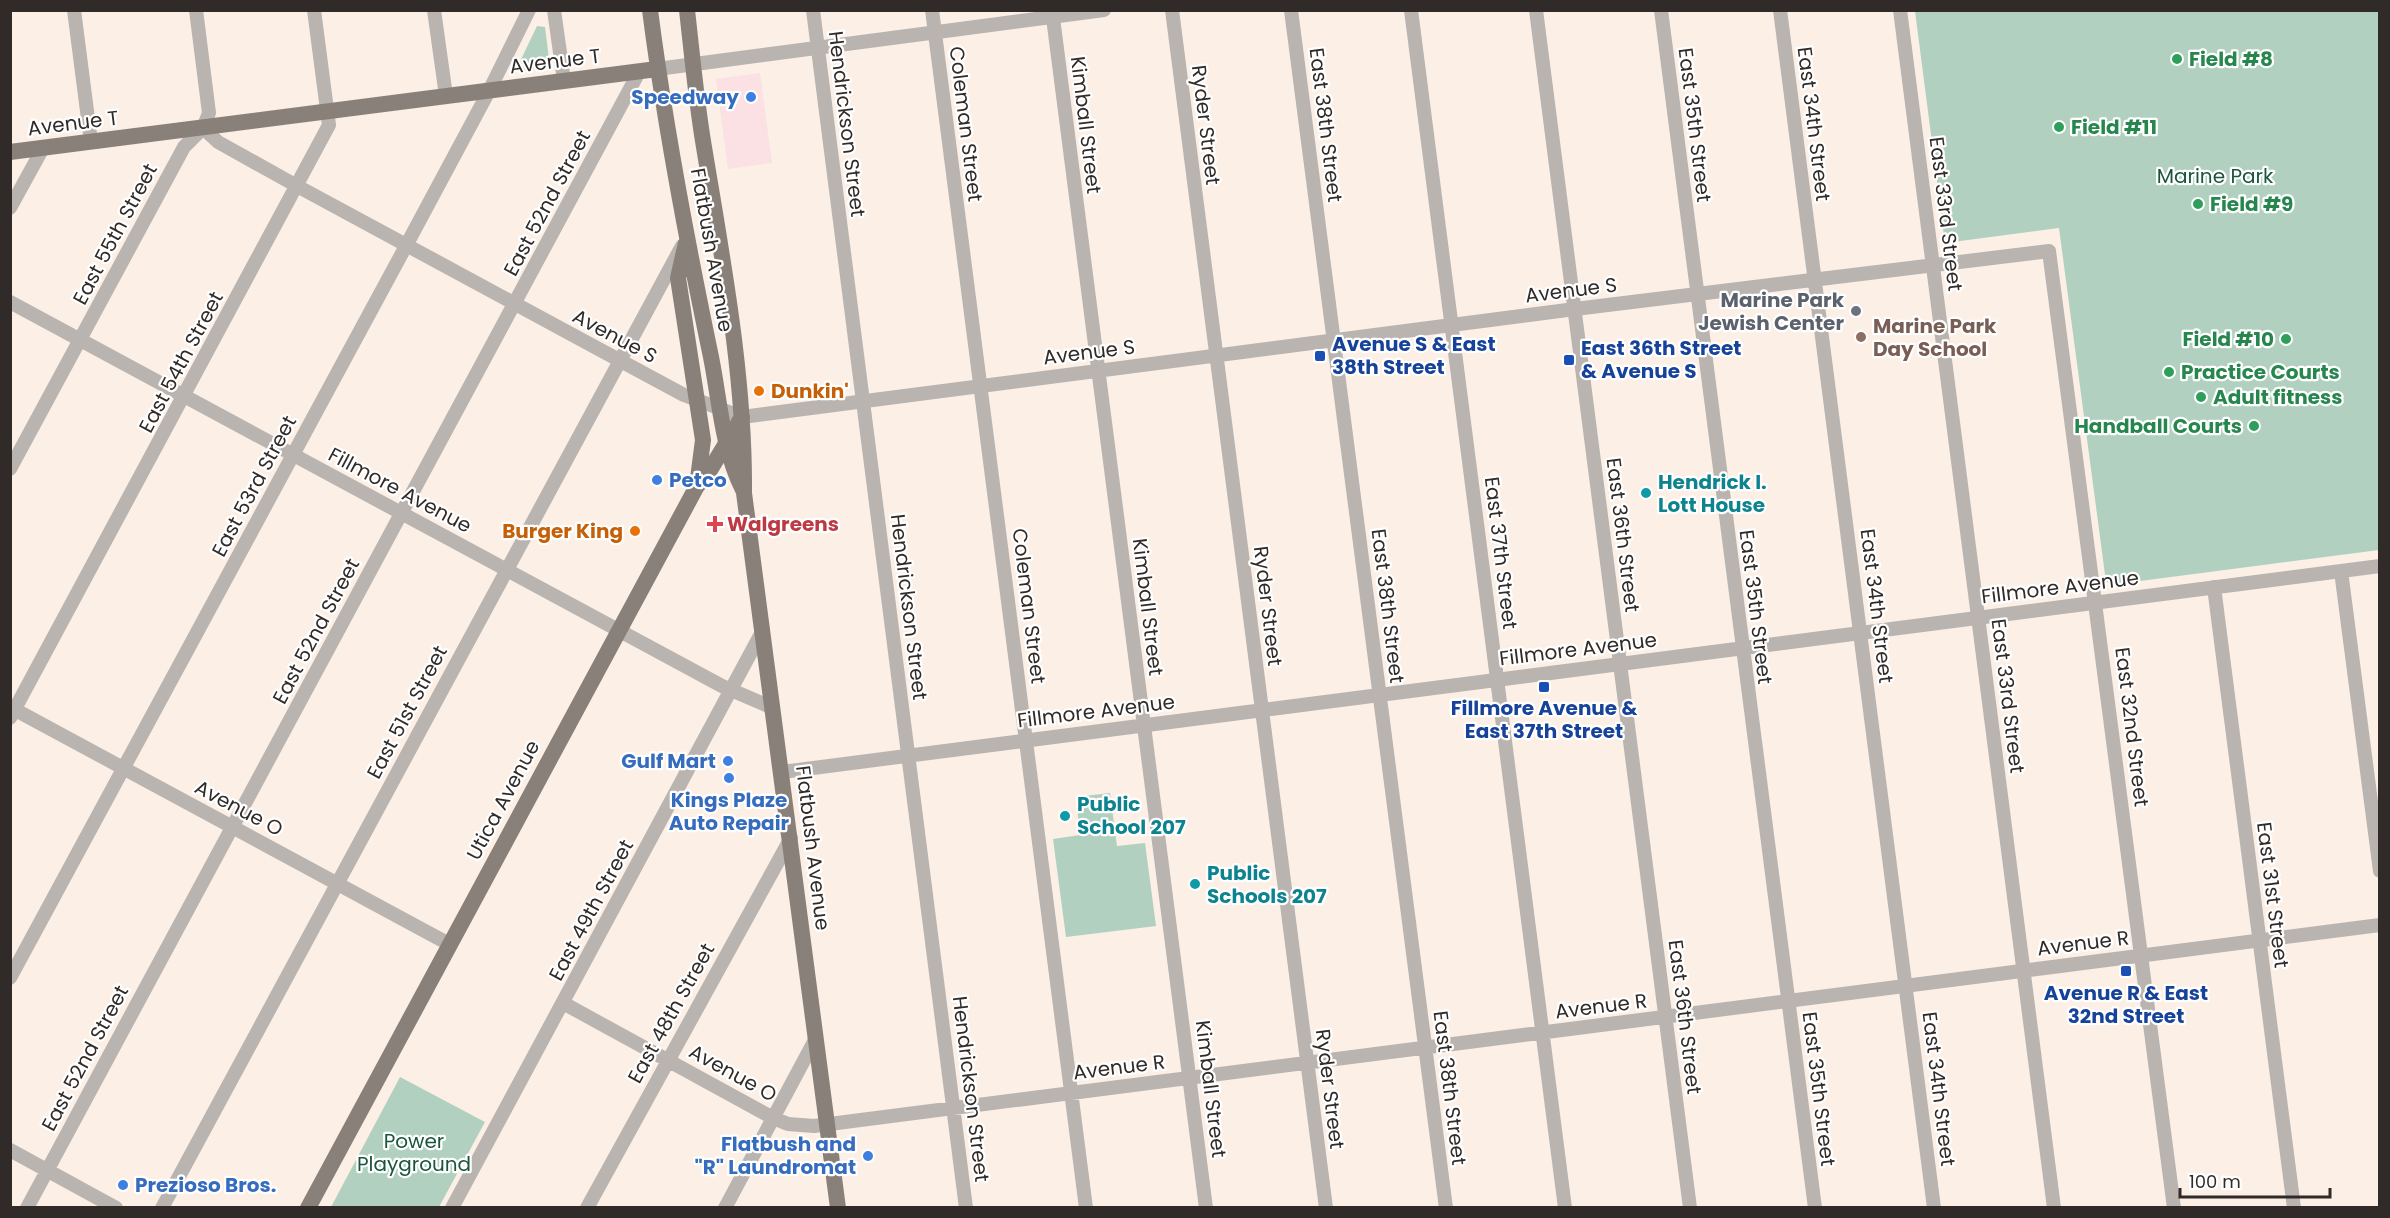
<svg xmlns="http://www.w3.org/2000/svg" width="2390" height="1218" font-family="Poppins,sans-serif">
<rect width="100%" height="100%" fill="#fbefe6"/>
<path fill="#fbe0e4" d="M760,73L772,163L728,169L716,79Z"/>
<path fill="#b2d0c0" d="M1915,11H2379V550L2117,584L2106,582L2059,228L1945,243Z
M537,26L545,27L550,67L515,72Z
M1110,793L1117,846L1145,843L1156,926L1066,937L1053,839L1080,835L1076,797Z
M400,1077L485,1122L439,1207H331Z"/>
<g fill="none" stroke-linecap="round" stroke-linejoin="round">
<path stroke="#b9b4b0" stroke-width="14" d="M74,10L91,142
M434,10L446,96
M554,10L564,81
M813,10L966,1208
M932,10L1086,1208
M1052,10L1206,1208
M1172,10L1326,1208
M1291,10L1446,1208
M1411,10L1565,1208
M1536,10L1690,1208
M1661,10L1815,1208
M1780,10L1934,1208
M1900,10L2054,1208
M657,69L1104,10
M203,128L218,142L297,186L619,360L684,395L742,417L1575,309L2049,251L2174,1208
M10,208L43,148
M10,302L722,686L773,708
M10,469L184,147L203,128L209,113L196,10
M2341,571L2380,871
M2214,587L2294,1208
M10,707L449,944
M10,718L329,125L314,10
M782,772L2380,566
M10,978L400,257L489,91L529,10
M563,1003L773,1118L788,1124L814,1126L2380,925
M10,1150L116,1208
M27,1208L639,72
M162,1208L682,246
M452,1208L763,630
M587,1208L791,838
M725,1208L816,1038"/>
<path stroke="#898079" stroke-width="16" d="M650,10C665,127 687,242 711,357C720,402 722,448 743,490
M687,10C692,54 696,98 703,141C722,257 745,375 744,493L838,1208
M10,152L657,69
M686,243L678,278L703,440L697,486
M308,1208L697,486L707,475L742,417"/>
</g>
<g fill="#2e9e5b" stroke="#fff" stroke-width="2">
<circle cx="2177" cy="59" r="6"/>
<circle cx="2059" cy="127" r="6"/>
<circle cx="2198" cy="204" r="6"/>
<circle cx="2286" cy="339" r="6"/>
<circle cx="2169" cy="372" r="6"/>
<circle cx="2201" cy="397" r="6"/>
<circle cx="2254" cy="426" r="6"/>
</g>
<g fill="#3f7fe0" stroke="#fff" stroke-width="2">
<circle cx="751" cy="97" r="6"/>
<circle cx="657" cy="480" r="6"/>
<circle cx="728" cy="761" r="6"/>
<circle cx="729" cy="778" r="6"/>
<circle cx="868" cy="1156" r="6"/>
<circle cx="123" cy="1185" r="6"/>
</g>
<circle fill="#6b7280" stroke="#fff" stroke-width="2" cx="1856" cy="311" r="6"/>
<circle fill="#8d6e63" stroke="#fff" stroke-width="2" cx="1861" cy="337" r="6"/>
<g fill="#1a4fb4" stroke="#fff" stroke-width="2">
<rect x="1314" y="350" width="12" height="12" rx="3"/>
<rect x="1563" y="354" width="12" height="12" rx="3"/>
<rect x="1538" y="681" width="12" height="12" rx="3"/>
<rect x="2120" y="965" width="12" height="12" rx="3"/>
</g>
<g fill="#e8710a" stroke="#fff" stroke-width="2">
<circle cx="759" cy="391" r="6"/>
<circle cx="635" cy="531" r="6"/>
</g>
<g fill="#0f9aa8" stroke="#fff" stroke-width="2">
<circle cx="1646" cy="493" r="6"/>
<circle cx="1065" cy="816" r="6"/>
<circle cx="1195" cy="884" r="6"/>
</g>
<path fill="#e0444e" stroke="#fff" stroke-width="2" d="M712 515h6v6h6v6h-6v6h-6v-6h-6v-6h6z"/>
<g text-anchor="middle" stroke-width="4.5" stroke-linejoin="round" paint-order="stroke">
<g font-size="20" font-weight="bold" fill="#27864d" stroke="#fff" text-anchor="start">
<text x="2189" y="66">Field #8</text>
<text x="2071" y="134">Field #11</text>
<text x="2210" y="211">Field #9</text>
<text x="2274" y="346" text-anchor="end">Field #10</text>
<text x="2181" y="379">Practice Courts</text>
<text x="2213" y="404">Adult fitness</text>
<text x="2242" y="433" text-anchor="end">Handball Courts</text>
</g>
<g font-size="20" fill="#302b28" stroke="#fff">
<text transform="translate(555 61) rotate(-7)" y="7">Avenue T</text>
<text transform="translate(73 123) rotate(-7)" y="7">Avenue T</text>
<text transform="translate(847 124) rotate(83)" y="7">Hendrickson Street</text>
<text transform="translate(966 124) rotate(83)" y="7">Coleman Street</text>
<text transform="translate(1814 124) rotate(83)" y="7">East 34th Street</text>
<text transform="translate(1086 125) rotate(83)" y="7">Kimball Street</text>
<text transform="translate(1206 125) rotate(83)" y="7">Ryder Street</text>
<text transform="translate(1326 125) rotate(83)" y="7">East 38th Street</text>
<text transform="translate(1695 125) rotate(83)" y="7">East 35th Street</text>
<text transform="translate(547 203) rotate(-62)" y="7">East 52nd Street</text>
<text transform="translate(1946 214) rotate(83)" y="7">East 33rd Street</text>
<text transform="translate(115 234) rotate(-62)" y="7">East 55th Street</text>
<text transform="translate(712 250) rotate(80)" y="7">Flatbush Avenue</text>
<text transform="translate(1571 290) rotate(-7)" y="7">Avenue S</text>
<text transform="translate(615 336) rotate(28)" y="7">Avenue S</text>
<text transform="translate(1089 352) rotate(-7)" y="7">Avenue S</text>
<text transform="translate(181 362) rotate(-62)" y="7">East 54th Street</text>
<text transform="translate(254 486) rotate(-62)" y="7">East 53rd Street</text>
<text transform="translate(400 490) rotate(28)" y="7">Fillmore Avenue</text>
<text transform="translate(1623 535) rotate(83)" y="7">East 36th Street</text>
<text transform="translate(1501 553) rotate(83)" y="7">East 37th Street</text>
<text transform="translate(2060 587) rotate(-7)" y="7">Fillmore Avenue</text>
<text transform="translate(1029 606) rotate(83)" y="7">Coleman Street</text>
<text transform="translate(1268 606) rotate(83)" y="7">Ryder Street</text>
<text transform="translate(1388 606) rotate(83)" y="7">East 38th Street</text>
<text transform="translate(1877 606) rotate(83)" y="7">East 34th Street</text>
<text transform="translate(909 607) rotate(83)" y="7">Hendrickson Street</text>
<text transform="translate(1148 607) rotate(83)" y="7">Kimball Street</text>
<text transform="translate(1756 607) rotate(83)" y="7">East 35th Street</text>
<text transform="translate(316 631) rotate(-62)" y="7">East 52nd Street</text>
<text transform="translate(1578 649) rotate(-7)" y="7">Fillmore Avenue</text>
<text transform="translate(2008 696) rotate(83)" y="7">East 33rd Street</text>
<text transform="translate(1096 711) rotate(-7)" y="7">Fillmore Avenue</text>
<text transform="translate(407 712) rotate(-62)" y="7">East 51st Street</text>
<text transform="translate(2132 727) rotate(83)" y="7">East 32nd Street</text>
<text transform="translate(503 800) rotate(-62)" y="7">Utica Avenue</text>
<text transform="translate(239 808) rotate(28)" y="7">Avenue O</text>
<text transform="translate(813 848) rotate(83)" y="7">Flatbush Avenue</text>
<text transform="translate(2273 895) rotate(83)" y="7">East 31st Street</text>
<text transform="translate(591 910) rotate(-62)" y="7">East 49th Street</text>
<text transform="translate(2083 943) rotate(-7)" y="7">Avenue R</text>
<text transform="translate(1601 1006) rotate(-7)" y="7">Avenue R</text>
<text transform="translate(671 1013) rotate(-61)" y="7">East 48th Street</text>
<text transform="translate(1685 1017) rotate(83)" y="7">East 36th Street</text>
<text transform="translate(85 1058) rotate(-62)" y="7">East 52nd Street</text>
<text transform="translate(1119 1067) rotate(-7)" y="7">Avenue R</text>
<text transform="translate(733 1073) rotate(29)" y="7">Avenue O</text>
<text transform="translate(1450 1088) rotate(83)" y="7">East 38th Street</text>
<text transform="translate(971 1089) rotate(83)" y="7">Hendrickson Street</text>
<text transform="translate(1211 1089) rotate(83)" y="7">Kimball Street</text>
<text transform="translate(1330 1089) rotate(83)" y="7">Ryder Street</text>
<text transform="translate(1819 1089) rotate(83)" y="7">East 35th Street</text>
<text transform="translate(1939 1089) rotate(83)" y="7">East 34th Street</text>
</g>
<g font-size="20" font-weight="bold" fill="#366cbe" stroke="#fff" text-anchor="end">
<text x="739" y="104">Speedway</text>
<text x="669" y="487" text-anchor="start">Petco</text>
<text x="716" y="768">Gulf Mart</text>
<text x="729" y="807" text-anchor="middle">Kings Plaze<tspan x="729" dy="23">Auto Repair</tspan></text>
<text x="856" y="1151">Flatbush and<tspan x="856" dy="23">"R" Laundromat</tspan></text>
<text x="135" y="1192" text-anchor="start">Prezioso Bros.</text>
</g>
<g font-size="20" fill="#1a553c" stroke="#fff">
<text x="2215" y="183">Marine Park</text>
<text x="414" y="1148">Power<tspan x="414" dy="23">Playground</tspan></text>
</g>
<g font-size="20" font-weight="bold" fill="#5b616d" stroke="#fff" text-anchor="end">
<text x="1844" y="307">Marine Park<tspan x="1844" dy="23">Jewish Center</tspan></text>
</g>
<g font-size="20" font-weight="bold" fill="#785e54" stroke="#fff" text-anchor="start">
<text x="1873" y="333">Marine Park<tspan x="1873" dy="23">Day School</tspan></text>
</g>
<g font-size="20" font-weight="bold" fill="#164399" stroke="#fff" text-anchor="start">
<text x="1332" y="351">Avenue S &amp; East<tspan x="1332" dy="23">38th Street</tspan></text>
<text x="1581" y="355">East 36th Street<tspan x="1581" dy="23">&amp; Avenue S</tspan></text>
<text x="1544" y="715" text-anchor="middle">Fillmore Avenue &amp;<tspan x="1544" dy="23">East 37th Street</tspan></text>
<text x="2126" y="1000" text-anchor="middle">Avenue R &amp; East<tspan x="2126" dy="23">32nd Street</tspan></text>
</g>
<g font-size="20" font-weight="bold" fill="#c56008" stroke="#fff" text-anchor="start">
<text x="771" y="398">Dunkin'</text>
<text x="623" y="538" text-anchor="end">Burger King</text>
</g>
<g font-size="20" font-weight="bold" fill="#0d838f" stroke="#fff" text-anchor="start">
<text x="1658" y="489">Hendrick I.<tspan x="1658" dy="23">Lott House</tspan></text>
<text x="1077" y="811">Public<tspan x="1077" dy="23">School 207</tspan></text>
<text x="1207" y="880">Public<tspan x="1207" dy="23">Schools 207</tspan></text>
</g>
<g font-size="20" font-weight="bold" fill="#be3a42" stroke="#fff" text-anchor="start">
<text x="727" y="531">Walgreens</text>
</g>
</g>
<rect width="2390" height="1218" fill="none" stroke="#302b28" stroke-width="24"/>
<path d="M2180 1188v9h150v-9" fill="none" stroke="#302b28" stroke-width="3"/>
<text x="2189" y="1188" font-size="18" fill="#302b28" stroke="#ffffff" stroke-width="4.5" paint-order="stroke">100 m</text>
</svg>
